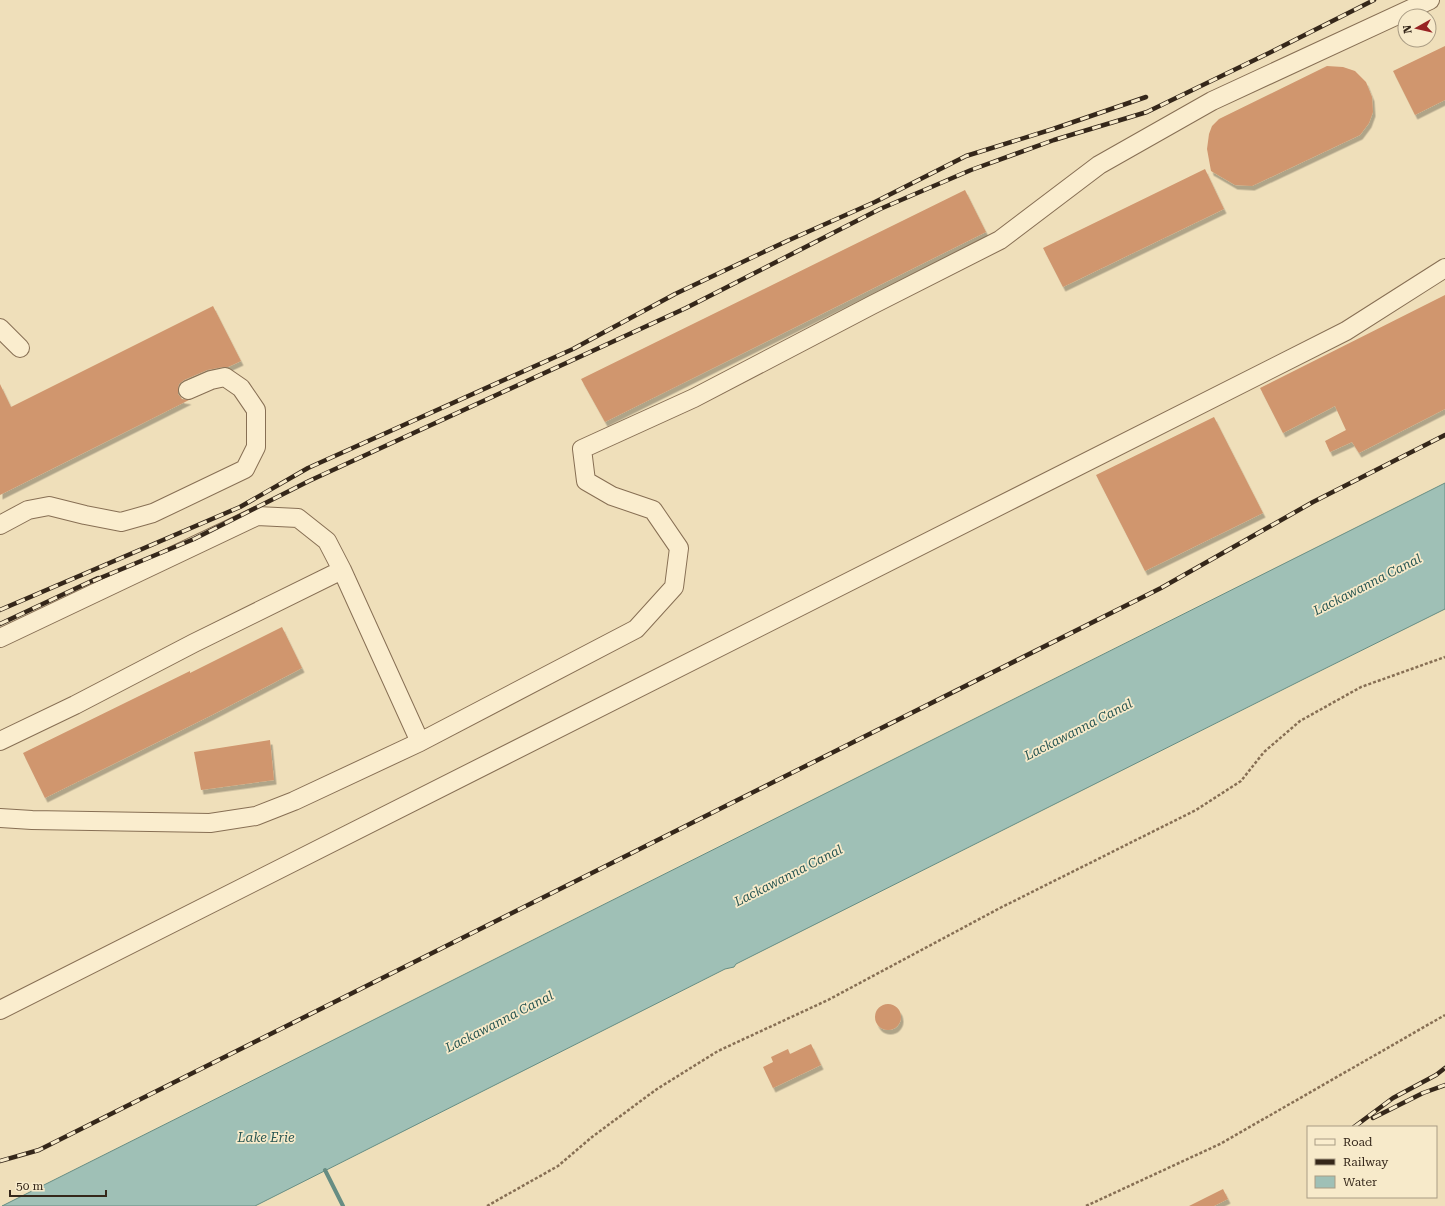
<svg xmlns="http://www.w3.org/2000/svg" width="1445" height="1206" font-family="'Roboto Serif',serif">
<defs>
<filter id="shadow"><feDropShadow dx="2.5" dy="4.5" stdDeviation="0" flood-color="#0004"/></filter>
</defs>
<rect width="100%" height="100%" fill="#efdfba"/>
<path fill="#9fc0b6" stroke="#678d83" d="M1445,483V609L1304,679L736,964L734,967L725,969L255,1206H2Z"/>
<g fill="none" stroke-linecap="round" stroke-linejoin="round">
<path stroke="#678d83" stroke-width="4" d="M325,1170L343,1206"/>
</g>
<path fill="#d0966e" filter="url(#shadow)" d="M1445,46V100L1415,115L1393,71Z
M1327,66L1343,67L1355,71L1366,82L1372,97L1373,112L1369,123L1360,135L1252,186L1235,185L1211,171L1207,149L1209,134L1212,126L1219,119Z
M1205,169L1224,209L1063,287L1043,248Z
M965,190L986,232L605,422L581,379Z
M1445,295V409L1359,453L1352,442L1330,452L1325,441L1346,430L1335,406L1283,433L1260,388Z
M213,306L241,361L228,367H223L207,370L184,380L179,384L178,389V394L182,399L189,400L0,495V384L11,407Z
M1214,417L1263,513L1145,571L1096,475Z
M282,627L302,668L212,715L45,798L23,753L190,671V673Z
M270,740L274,780L201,790L194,752Z
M875 1017a13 13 0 1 1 26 0a13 13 0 1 1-26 0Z
M811,1044L821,1065L773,1088L763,1067L773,1062L771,1057L788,1049L790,1054Z
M1223,1189L1228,1199L1214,1206H1189Z"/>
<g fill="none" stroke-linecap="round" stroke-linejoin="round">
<g stroke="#876f54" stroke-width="20">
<path id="minor" d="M0,328L20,348
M0,525L28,510L49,506L85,515L121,522L153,513L245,469L256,447V410L241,388L225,377L211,380L188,390
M0,638L257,516L298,518L327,541L342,570
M0,741L75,705L194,643L342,570L420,742L636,629L674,587L679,548L653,510L612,496L586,481L582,449L694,398L872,305L1000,240L1099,165L1212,101L1430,0
M0,818L32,820L210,823L256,816L294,801L420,742
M0,1010L1346,331L1445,268"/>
</g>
<path stroke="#876f54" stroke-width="2.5" stroke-dasharray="3 2" stroke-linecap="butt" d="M487,1206L558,1166L592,1137L657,1089L718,1051L828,1000L1000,908L1196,810L1241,781L1264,752L1300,721L1361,687L1445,657
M1086,1206L1220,1144L1445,1015"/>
<use href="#minor" stroke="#faedce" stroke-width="18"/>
<g stroke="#35271a" stroke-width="4.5">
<path id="rail" d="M93,581L194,539L309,481L686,308L880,209L971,170L1054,140L1147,112L1269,53L1374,0
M0,610L240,507L308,468L573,349L675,294L787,241L875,202L966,156L1053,129L1146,97
M0,624L98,578
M1373,1118L1423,1093L1445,1085
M1354,1127L1393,1098L1436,1075L1445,1068
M0,1161L39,1150L1161,588L1313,502L1445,435"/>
</g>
<use href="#rail" stroke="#f7eaca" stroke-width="3" stroke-dasharray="9" stroke-linecap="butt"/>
</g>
<g text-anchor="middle" stroke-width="3.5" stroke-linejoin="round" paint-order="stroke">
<g font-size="13" font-style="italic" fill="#285653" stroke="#f7eaca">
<text transform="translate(1367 584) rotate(-27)" y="5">Lackawanna Canal</text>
<text transform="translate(1078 729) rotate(-27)" y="5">Lackawanna Canal</text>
<text transform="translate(788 875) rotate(-27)" y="5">Lackawanna Canal</text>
<text transform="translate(499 1021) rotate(-27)" y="5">Lackawanna Canal</text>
<text x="266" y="1142">Lake Erie</text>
</g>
</g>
<rect x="1307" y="1126" width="130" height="72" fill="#f7eaca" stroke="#a99c84"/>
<rect x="1315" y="1139" width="20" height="6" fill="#faedce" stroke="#a99c84"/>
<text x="1343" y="1146" font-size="12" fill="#35271a">Road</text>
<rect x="1315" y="1159" width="20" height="6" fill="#35271a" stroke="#a99c84"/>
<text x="1343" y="1166" font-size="12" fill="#35271a">Railway</text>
<rect x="1315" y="1176" width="20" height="12" fill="#9fc0b6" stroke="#a99c84"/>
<text x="1343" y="1186" font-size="12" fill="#35271a">Water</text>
<g transform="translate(1417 28) rotate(262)"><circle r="19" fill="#f7eaca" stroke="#a99c84"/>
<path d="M0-3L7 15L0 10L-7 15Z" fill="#982223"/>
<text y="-6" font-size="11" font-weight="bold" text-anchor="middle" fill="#35271a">N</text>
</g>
<path d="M10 1190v6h96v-6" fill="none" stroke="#35271a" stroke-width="2"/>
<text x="16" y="1190" font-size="12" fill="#35271a" stroke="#f7eaca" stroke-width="3" paint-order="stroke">50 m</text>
</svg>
